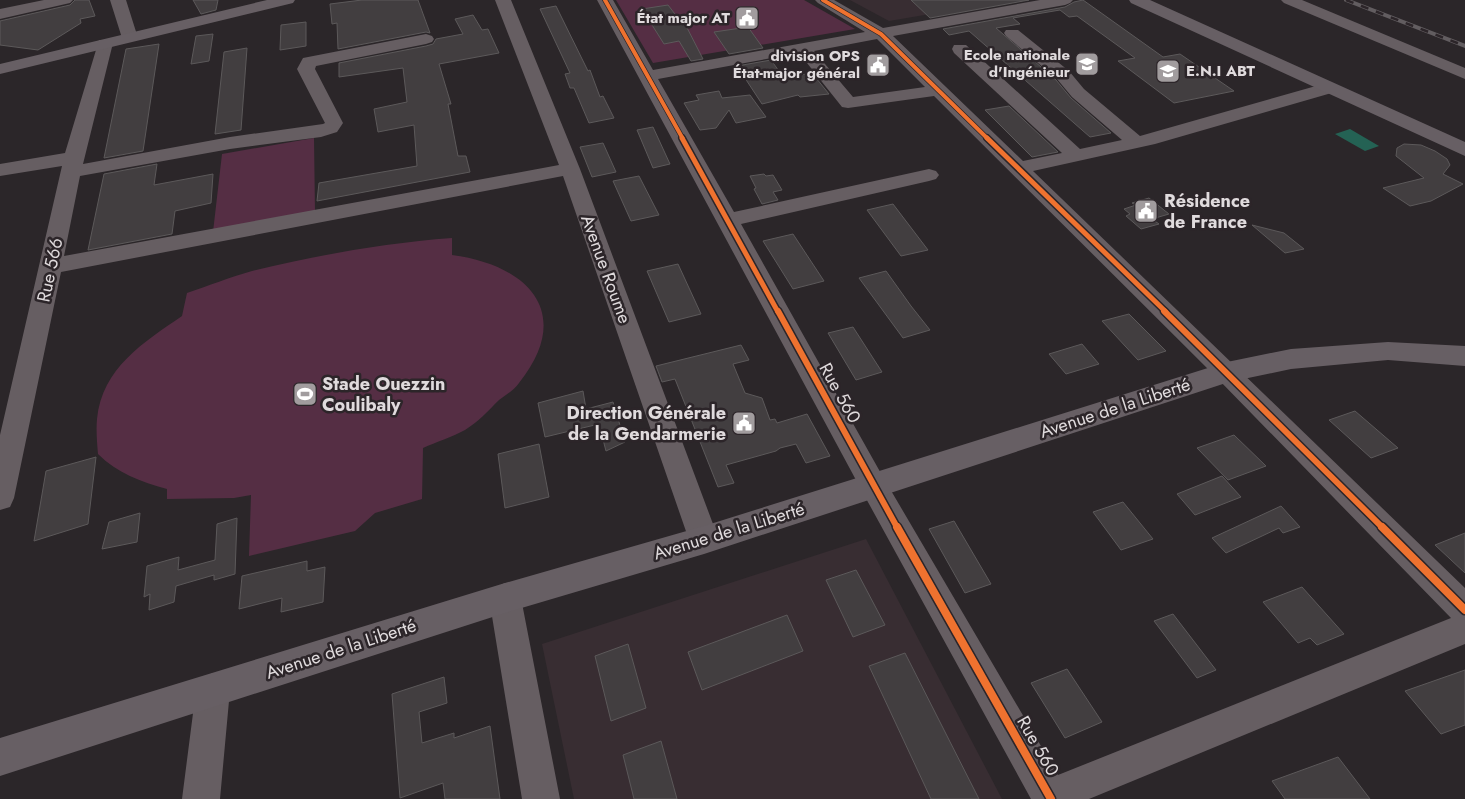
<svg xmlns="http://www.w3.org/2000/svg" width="1465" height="799" font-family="Jost,sans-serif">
<rect width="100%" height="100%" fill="#2b2629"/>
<path fill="#382d32" d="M850,0H1013L889,21Z
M866,539L1002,799H574L542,644Z"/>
<path fill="#552e44" d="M616,0H804L855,29L653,63Z
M314,138L315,213L213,232L222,154Z
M452,238V255C528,265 575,313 519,383C514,390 506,395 499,400C488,411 478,422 465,430C452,437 436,442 423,448L422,499L375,513L355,531L249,556L251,495L234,498L167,499V489C141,482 117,473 98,454C97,442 96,430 97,419C102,368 144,342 182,316L187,293C208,286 230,277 252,271C318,255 385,243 452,238Z"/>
<path fill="#246254" d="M1350,129L1379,146L1365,151L1335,134Z"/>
<path fill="#423e40" stroke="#5c595a" d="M75,0H89L95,16L80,19L81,23L38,50L0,45V21L70,5Z
M193,0H218L216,10L201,14Z
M362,0H418L430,33L426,32L338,49L337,23L332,24L330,4Z
M911,0H1029L930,18Z
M1083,0L1163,57L1180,54L1234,91L1174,103L1118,61L1135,58L1077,16L1069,17L1060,10L1013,18L1020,24L996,28L1056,80L1071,98L1111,133L1090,137L969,31L949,35L943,29L1065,7L1074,2Z
M668,5L678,18H682L703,59L691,61L679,41L664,44L642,9Z
M556,6L588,71L590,70L600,97L603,96L614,118L589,123L574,88H570L565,74L570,73L540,9Z
M473,15L482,30L488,29L499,53L439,64L451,104H448L458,156H466L470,172L317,201L319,183L417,166L414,125L378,132L374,109L407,102L403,68L339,77V63L426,46L433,44L436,39L463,34L455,19Z
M306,22V46L280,50L281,25Z
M748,27L763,48L729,54L714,32Z
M213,34L209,61L191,64L196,36Z
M159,44L143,151L104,158L126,49Z
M247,48L241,130L215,134L224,52Z
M771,60L784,78L812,73L829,94L800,97L798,95L762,104L737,66Z
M719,91L722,98L750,95L766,117L736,123L729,110L716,128L700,130L684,103L699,100L696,95Z
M1009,106L1058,152L1032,157L985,110Z
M653,127L670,164L653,168L637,130Z
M603,143L616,172L592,177L580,147Z
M1404,144L1421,145L1435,151L1447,159L1450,165L1443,174L1463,184L1431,201L1410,206L1383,188L1424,178L1396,156L1397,148Z
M157,164L154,185L213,174L211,203L175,211L172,234L88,250L104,174Z
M764,174L766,176L773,175L782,190L773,192L778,200L762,204L754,189L756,188L750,176Z
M639,176L659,215L631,221L613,181Z
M1149,198L1169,214L1152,219L1159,224L1141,229L1126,216L1130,214L1124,209L1136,205L1132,203Z
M893,204L928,250L901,256L867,210Z
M1252,225L1284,233L1304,249L1285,253Z
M793,234L824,281L793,289L763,241Z
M678,264L701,314L669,322L647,271Z
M886,271L911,306L930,330L903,338L859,278Z
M1129,314L1166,351L1138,360L1102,321Z
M853,327L882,372L856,380L828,333Z
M1082,344L1099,364L1066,374L1049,354Z
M741,345L749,360L733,364L745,393L762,398L770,420L775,419L777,423L807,414L830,456L806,463L796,444L780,448L776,451L726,465L734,483L718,487L675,379L662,382L656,366Z
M583,391L586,409L613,402L625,442L606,451L599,424L545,437L538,403Z
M1355,411L1398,448L1371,458L1329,420Z
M1234,435L1266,466L1228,480L1197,448Z
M539,444L549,497L505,508L498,454Z
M96,457L88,524L34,541L46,471Z
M1222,476L1241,497L1195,515L1177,494Z
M1123,502L1153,539L1121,550L1093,512Z
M1281,506L1300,527L1283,533L1279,528L1226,553L1212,538Z
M140,513L137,542L102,549L109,522Z
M237,518L235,574L214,580V575L176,586L174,602L149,610L150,594L144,597L147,566L179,557L178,570L215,560L217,524Z
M954,521L991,584L965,593L929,529Z
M1465,533V573L1435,545Z
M307,561V571L325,567L323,602L281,612L282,598L239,609L242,576Z
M856,570L885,625L853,637L826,580Z
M1302,587L1344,634L1317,645L1310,638L1298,643L1263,602Z
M1173,614L1216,670L1197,678L1154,621Z
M787,615L803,651L702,690L688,652Z
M628,644L646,708L611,721L595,656Z
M905,653L979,799H931L869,666Z
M1067,669L1102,722L1065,738L1031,683Z
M1465,670V725L1441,734L1405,691Z
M444,677L447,703L419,712L422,743L454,733V738L490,726L500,799H445L443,783L400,798L392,694Z
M661,741L677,799H634L623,755Z
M1338,757L1370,799H1285L1272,781Z"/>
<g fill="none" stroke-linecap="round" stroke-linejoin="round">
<path fill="#665e62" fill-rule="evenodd" d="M44,0H73L70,3L0,19V9Z
M110,0H126L138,38L136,41H124L122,38Z
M495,0H511L580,169L719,540L715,549L704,553L693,549L689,540L563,176L61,272L14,498L10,507L0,510V435L62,166L0,176V164L65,153L99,40H111L113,43L83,164L230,137L323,124L325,123L297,69L303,58L426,34L432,36L434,39L432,42L426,44L316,66L315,69L343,123L337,132L321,137L230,149L80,176L64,256L559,165Z
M597,0H613L653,70L865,32L818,3L815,0H834L883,28L1040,0H1073L1070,3L1065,5L893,36L1023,161L1062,153L954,53L952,49L954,45H966L1080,149L1122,140L1072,97L1057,79L1006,36L1004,33L1006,30H1018L1069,71L1084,89L1140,136L1323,84L1329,83L1335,84L1338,88L1335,92L1155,144L1033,171L1465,588V644L1089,799H1031L863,493ZM877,39L925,87L853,97L814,51ZM799,53L842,107L848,108L934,96L1218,379L1451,618L1058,775L883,477L741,224L929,181L936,179L939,175L936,171L929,169L734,212L658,79Z
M1281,0H1302L1465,68V79L1284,3Z
M505,583L516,588L521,598L560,799H522L489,598L494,588Z
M213,673L225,678L230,690L220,799H182L196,690L201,678Z"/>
<path fill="#675f64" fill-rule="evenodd" d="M267,0H295L293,3L0,74V64Z
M1129,0H1150L1465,142V156L1131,3Z
M1388,342L1465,346V366L1388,360L1291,369L1229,382L704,554L505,613L0,776V738L505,583L704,526L1227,362L1291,349Z"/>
<g stroke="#625d60" stroke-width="4">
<path id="rail" d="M1346,0L1465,46"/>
</g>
<use href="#rail" stroke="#2c2529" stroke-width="2.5" stroke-dasharray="8" stroke-linecap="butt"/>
<g stroke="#2c2529" stroke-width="5.5">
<path id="cycleway-far3" d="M605,0L683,139
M823,0L881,34L988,139"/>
</g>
<g stroke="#2c2529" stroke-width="8">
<path id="cycleway-far2" d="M682,138L778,312
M987,138L1166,312"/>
</g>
<g stroke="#2c2529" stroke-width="9">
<path id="cycleway-far1" d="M778,311L898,529
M1164,311L1384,529"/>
</g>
<g stroke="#2c2529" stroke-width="11">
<path id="cycleway" d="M897,527L1051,799
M1382,527L1465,610"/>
</g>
<use href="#cycleway-far3" stroke="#ef722f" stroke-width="4"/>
<use href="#cycleway-far2" stroke="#ef722f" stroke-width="5"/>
<use href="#cycleway-far1" stroke="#ef722f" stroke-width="6"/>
<use href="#cycleway" stroke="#ef722f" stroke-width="8"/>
</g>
<defs>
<g id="civic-square" transform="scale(1.25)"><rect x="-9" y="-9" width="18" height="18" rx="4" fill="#a19c9e" stroke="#2c2529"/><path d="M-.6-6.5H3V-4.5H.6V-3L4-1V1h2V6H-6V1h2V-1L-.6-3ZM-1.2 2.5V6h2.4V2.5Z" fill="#fff"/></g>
<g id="university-square" transform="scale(1.25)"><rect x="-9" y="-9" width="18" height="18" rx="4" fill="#a19c9e" stroke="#2c2529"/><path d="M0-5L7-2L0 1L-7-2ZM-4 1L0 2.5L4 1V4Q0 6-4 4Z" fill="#fff"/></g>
<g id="stadium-square" transform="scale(1.25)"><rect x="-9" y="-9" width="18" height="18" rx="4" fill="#a19c9e" stroke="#2c2529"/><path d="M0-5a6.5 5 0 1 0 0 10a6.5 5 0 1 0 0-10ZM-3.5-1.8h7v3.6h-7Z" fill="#fff"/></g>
</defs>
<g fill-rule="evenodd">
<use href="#civic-square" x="747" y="18"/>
<use href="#university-square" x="1087" y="64"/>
<use href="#civic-square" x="878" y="65"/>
<use href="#university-square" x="1168" y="71"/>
<use href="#civic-square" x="1146" y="211"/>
<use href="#stadium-square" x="305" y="394"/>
<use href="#civic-square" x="744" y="423"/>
</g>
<g text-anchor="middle" stroke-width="5" stroke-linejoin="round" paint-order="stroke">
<g font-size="15" font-weight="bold" fill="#e0dbdd" stroke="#2c2529" text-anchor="end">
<text x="730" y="23">État major AT</text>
<text x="1070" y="60">Ecole nationale<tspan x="1070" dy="17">d'Ingénieur</tspan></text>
<text x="860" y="61">division OPS<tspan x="860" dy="17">État-major général</tspan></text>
<text x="1186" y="76" text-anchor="start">E.N.I ABT</text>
</g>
<g font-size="18" font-weight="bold" fill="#e0dbdd" stroke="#2c2529" text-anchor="start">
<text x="1164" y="207">Résidence<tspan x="1164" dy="21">de France</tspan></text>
<text x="322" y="390">Stade Ouezzin<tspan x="322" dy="21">Coulibaly</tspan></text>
<text x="726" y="419" text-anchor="end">Direction Générale<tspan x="726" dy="21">de la Gendarmerie</tspan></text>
</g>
<g font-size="18" fill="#e0dbdd" stroke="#2c2529">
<text transform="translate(606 269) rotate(70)" y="6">Avenue Roume</text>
<text transform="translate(50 270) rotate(-78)" y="6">Rue 566</text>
<text transform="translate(840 393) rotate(61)" y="6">Rue 560</text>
<text transform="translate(1115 408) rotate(-18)" y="6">Avenue de la Liberté</text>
<text transform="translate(729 531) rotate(-17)" y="6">Avenue de la Liberté</text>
<text transform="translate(341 649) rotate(-18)" y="6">Avenue de la Liberté</text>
<text transform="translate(1038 746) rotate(60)" y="6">Rue 560</text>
</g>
</g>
</svg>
